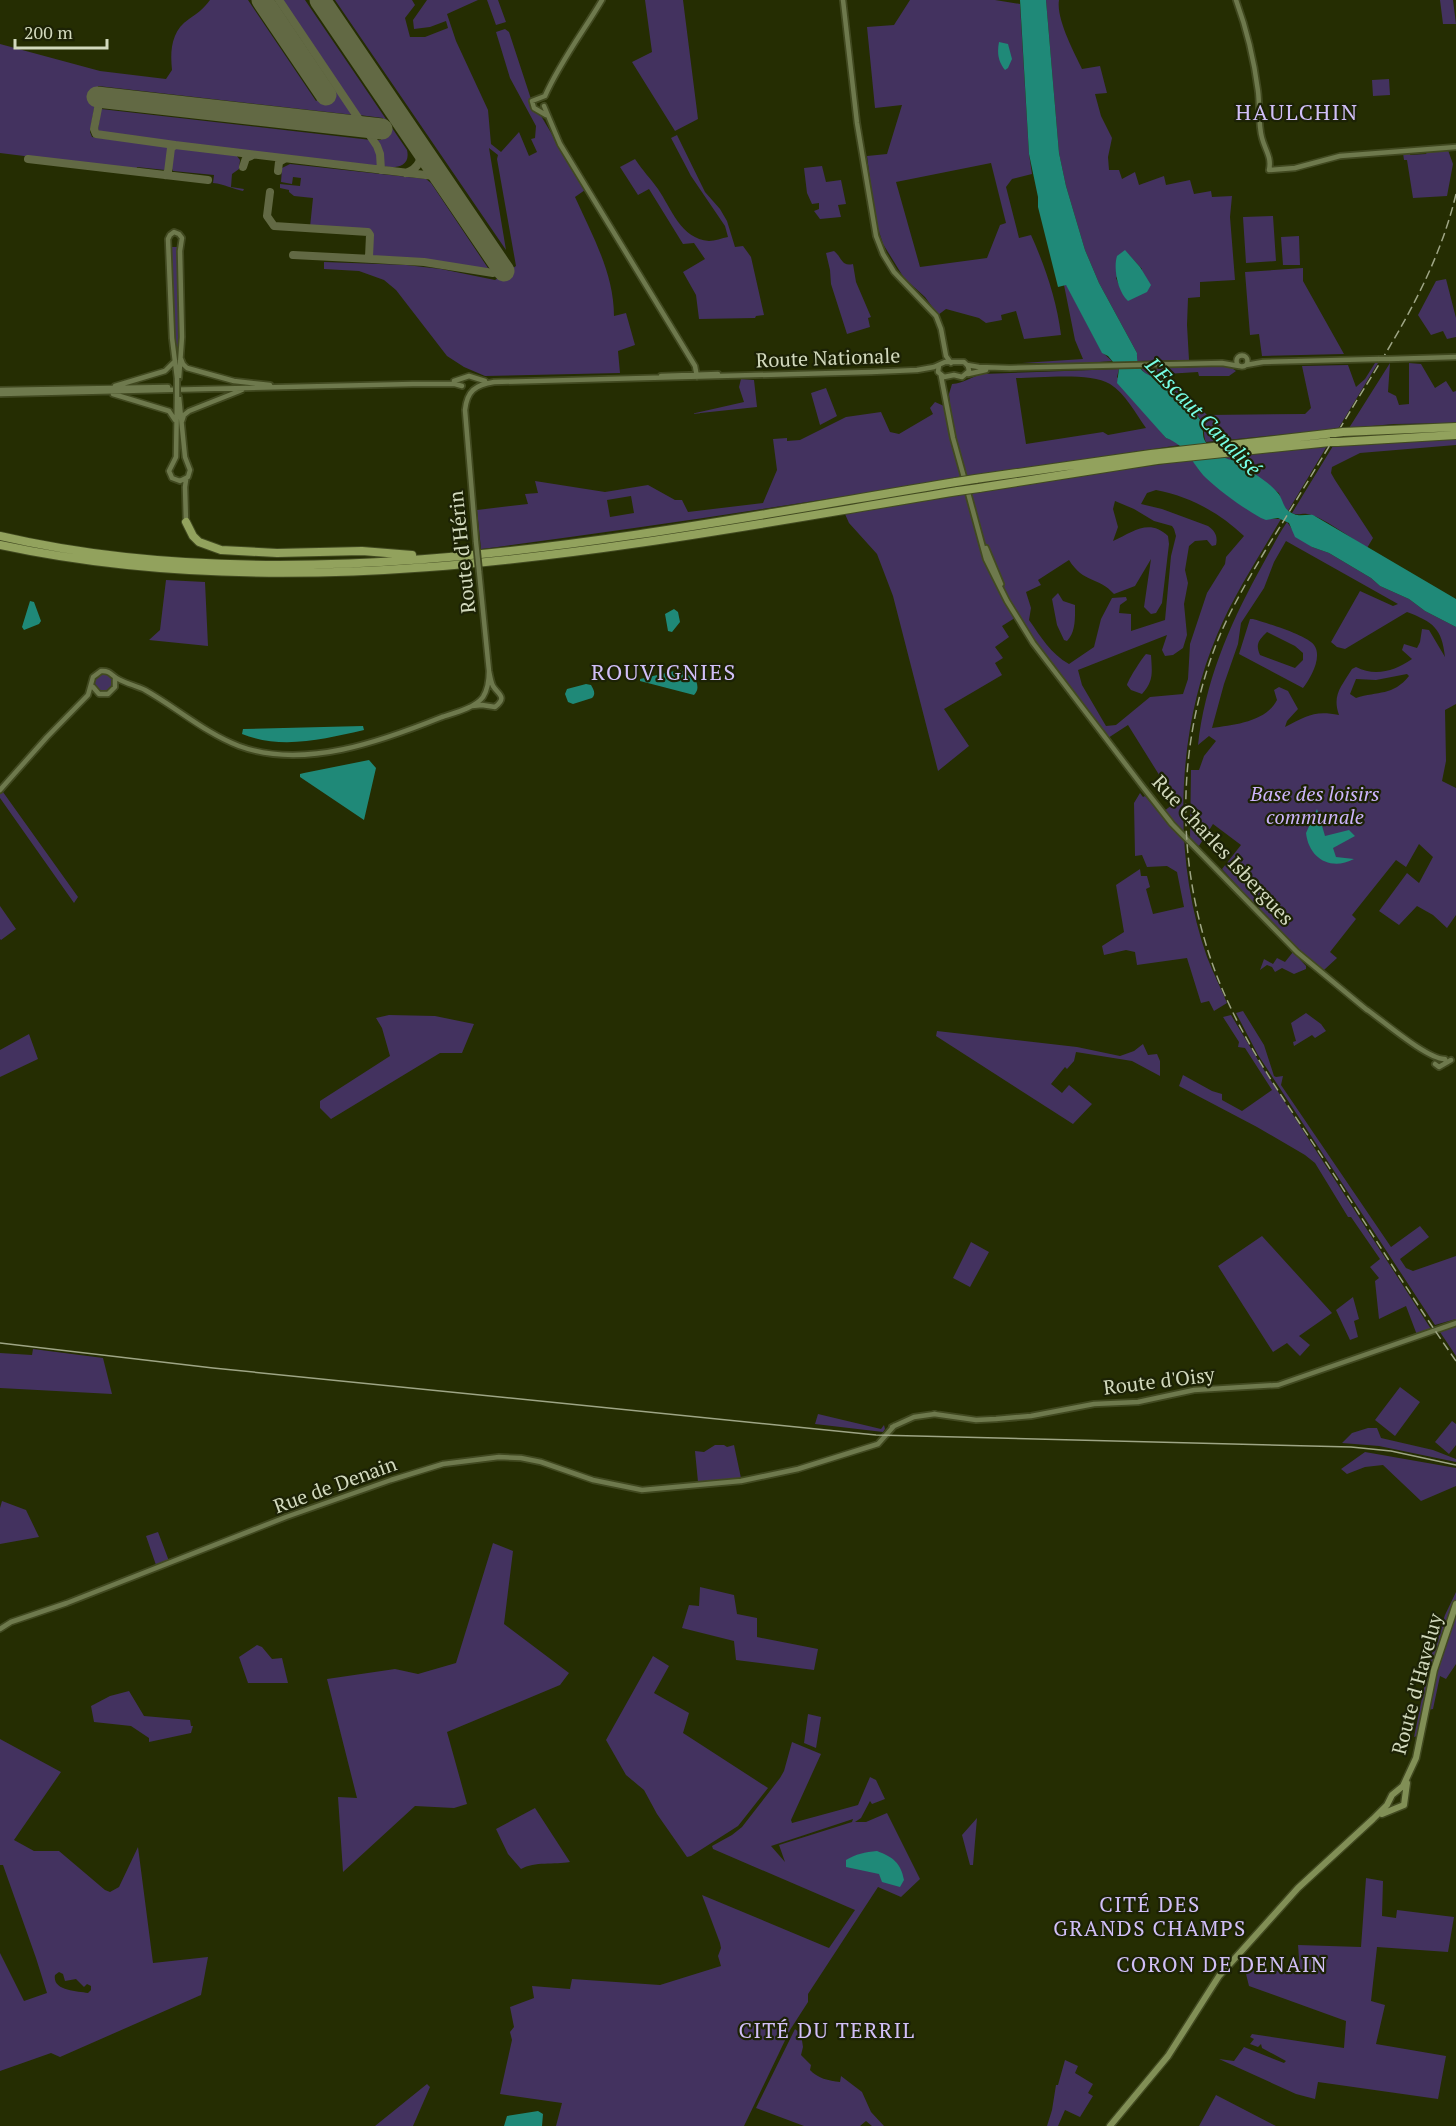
<svg xmlns="http://www.w3.org/2000/svg" width="1456" height="2126" font-family="'PT Serif',serif">
<rect width="100%" height="100%" fill="#252d02"/>
<path fill="#43325f" fill-rule="evenodd" d="M210,0H248L316,101L336,88L354,115L98,86L90,132L92,137L169,147L165,170L137,167L136,170L0,153V44L100,71L166,79L172,70C170,51 171,31 189,19C198,13 203,9 210,0Z
M282,0H305L407,150C411,167 395,169 383,166L381,151L375,140H381L383,118L359,115Z
M335,0H412L415,5L405,18L410,37H425L448,28L446,21L430,27L414,29L413,20L427,0H478L447,14L456,41L488,110L491,144L501,152L519,132L529,156L537,152L531,139L535,138L536,126L510,78L496,32L505,29L509,32L531,99L585,190L575,197C592,235 614,273 614,316L626,313L635,345L618,351L620,373L485,376L464,367L447,356L396,290L384,280L359,271L324,269V262L406,265L441,269L495,280L516,266L497,159L498,155L489,148L506,250Z
M487,0H498L506,22L496,25Z
M645,0H683L698,119L675,131L632,62L652,52Z
M910,0H995L1020,4L1029,154L1032,174L1012,179L1006,187L1019,238L1031,235C1045,266 1057,301 1061,335L1024,339L1016,311L1001,315L1002,320L986,323L979,318L946,309L938,315L925,297L904,278L883,244L875,219L867,156L887,154L902,105L875,108L867,27L894,25ZM991,163L1006,223L1000,225L987,258L920,267L896,182Z
M1046,0H1059C1056,19 1074,52 1082,69L1100,66L1107,93L1095,94L1101,116L1112,138L1108,157L1109,170H1119L1122,179L1135,172L1139,185L1164,176L1166,185L1190,180L1194,194L1211,191L1212,197L1232,196L1230,217L1235,280L1200,282V297L1188,298L1187,325L1189,360L1137,361V353L1099,283L1085,250L1066,186L1059,153ZM1129,255L1142,269L1120,287L1116,278Z
M1440,0H1453L1456,24H1443Z
M1389,79L1390,95L1373,96L1372,80Z
M101,109L371,140L378,153L379,166L101,134L98,129Z
M677,135L705,192L720,209L727,221L735,247L743,246L751,257L764,315L756,316L755,318L699,319L696,295L683,272L705,259L694,243L683,244L649,189L638,195L620,167L635,159C643,171 650,178 658,189C671,208 681,239 709,241C715,241 722,238 728,237L725,226L691,176L671,138Z
M176,148L236,155L240,160L239,169L232,174L231,187L244,189L243,191C232,189 225,184 213,183L214,175L173,171C170,166 171,152 176,148Z
M1448,150L1453,164L1447,196L1413,198L1407,160H1404L1403,153L1410,152V155L1426,154L1427,152Z
M290,164L426,179L431,183L490,271L424,260L374,257L371,254L372,235L369,231L310,227L313,198L294,196L289,192V190L280,188V184L300,186L301,178L293,177L292,184L281,182L282,168Z
M822,166L826,182L841,180L846,204L838,205L841,217L820,219L814,211L819,209V203L812,204L807,193L804,168Z
M1273,216L1276,261L1246,263L1243,217Z
M1299,236L1300,265H1283L1281,237Z
M171,247H179L181,335L178,366L173,337Z
M834,251C842,257 841,267 853,264L856,282L871,317L868,318L870,327L847,334L831,284L830,270L826,253Z
M1303,268V281L1344,354L1262,356L1259,334L1250,335L1245,272Z
M1446,279L1456,318V337L1447,339L1443,331L1431,335L1418,315L1436,281Z
M1066,284L1102,352L1112,361L1088,363H1022L1083,359L1075,340L1064,285Z
M1375,363H1378L1338,429L1206,442C1203,436 1205,429 1202,423C1198,412 1179,395 1169,387C1160,380 1148,378 1141,369L1229,366L1236,371L1229,376H1199L1198,372L1166,374L1207,415L1305,414L1311,408L1302,366L1348,365L1356,387L1365,379Z
M1390,363L1388,392L1396,396L1399,405L1409,404V363L1421,364L1435,388L1446,381L1453,392L1456,391V423L1394,424L1349,428Z
M1119,369L1117,377L1166,438L1175,441L1180,445C947,479 714,519 481,549L477,510L528,504L525,494L538,493L535,481L605,492L648,485L675,500H682L688,512L763,503L777,470L773,439L787,438V441L800,440L846,417L881,412L890,432L899,434L933,414L930,408L935,402L944,406L950,404L949,394L952,384C964,383 971,377 982,374ZM1016,378C1041,378 1090,372 1110,384C1125,393 1136,414 1146,428L1108,435L1103,432L1026,444ZM631,496L634,513L610,517L607,500Z
M741,379L754,380L757,407L691,414L744,402L739,387Z
M826,388L837,416L820,425L811,393Z
M1456,439V445L1360,453L1332,467L1331,473L1335,480L1373,538L1367,548C1354,540 1320,515 1307,514C1301,513 1299,516 1292,513L1333,446Z
M1327,446L1288,511L1282,504L1279,493L1222,457Z
M1193,460L1199,470L1255,514L1270,519H1281C1259,557 1234,594 1217,635C1176,731 1172,858 1207,957C1213,973 1221,988 1227,1003L1214,1011L1209,1001L1201,1003L1187,958L1137,965L1135,952L1126,950L1104,955L1102,946L1124,932L1116,885L1140,869L1141,876H1147L1150,887L1146,889L1153,914L1184,907L1177,872L1167,866L1147,867L1142,855L1135,856L1134,803L1140,793L1143,797L1145,796L1160,814L1176,802L1128,725L1108,738L1042,652L1018,616L1002,626L1009,637L995,647L1003,658L995,663L1002,675L944,709L969,746L938,771L893,596L877,554L849,523L845,514L858,510L1089,474ZM1156,490C1189,496 1220,513 1244,536L1226,557L1225,564L1207,593L1190,644L1188,679L1183,694L1150,697L1116,725L1106,726L1082,685L1078,670L1167,635L1162,650L1165,656L1173,655L1183,648L1187,635L1184,604L1188,583L1185,570L1189,546L1195,541L1207,540L1212,546L1216,545C1218,536 1215,531 1208,526L1162,509L1141,504L1147,493ZM1115,501L1134,509L1154,521L1172,526L1174,529L1176,536L1171,556L1165,620L1131,631V614L1119,613L1120,605L1127,600L1126,597L1112,598L1101,619L1094,647L1069,664C1051,654 1041,637 1029,620L1031,608L1026,592L1041,585L1038,580L1069,560C1084,584 1098,576 1114,594L1135,586L1151,559L1144,607L1151,614L1156,613L1162,603L1169,544L1168,536C1149,518 1133,532 1113,541L1118,527L1113,509Z
M1287,522L1292,529L1312,547L1329,553L1371,578L1380,586L1409,599L1425,611L1456,627V704L1445,710L1446,761L1442,781L1456,788V915L1447,928L1433,915L1417,906L1399,925L1379,911L1407,873L1419,883L1433,857L1419,844L1406,867L1396,860L1352,915L1356,919L1330,952L1337,958L1324,970C1309,967 1237,885 1222,869L1241,845L1213,824L1199,846L1190,839L1191,770H1199L1204,756L1216,741L1209,736L1198,745C1205,683 1228,628 1258,573C1268,556 1276,538 1287,522ZM1286,541L1398,604L1393,606L1360,591L1331,642L1337,647L1345,649L1407,612C1433,622 1442,628 1445,657L1429,630L1422,629L1420,642L1417,648L1404,644L1402,650L1412,659C1395,671 1375,677 1356,667L1352,669C1341,687 1332,695 1339,715C1314,710 1307,716 1285,727L1287,721L1298,709L1288,691L1279,687L1274,690L1277,700C1266,722 1234,725 1212,728L1224,684L1238,644L1241,623L1264,588L1274,562ZM1407,674L1409,676C1393,696 1378,691 1356,698L1350,694L1356,679L1376,680Z
M166,580L205,582L208,646L149,640L160,630Z
M1058,593L1063,601L1075,605C1075,617 1076,632 1067,641L1064,640L1057,625L1052,599Z
M1250,619H1253C1266,623 1307,635 1314,645C1323,657 1310,679 1303,688L1239,654ZM1267,632L1295,646L1303,653V660L1295,668L1260,655C1255,644 1259,640 1267,632Z
M1146,654L1151,655C1152,672 1154,681 1142,694L1131,690L1127,685C1128,680 1142,658 1146,654Z
M95 683a9 9 0 1 1 18 0a9 9 0 1 1-18 0Z
M3,792L78,897L74,903L0,798V794Z
M0,906L16,929L1,940L0,939Z
M1293,952L1306,966V969L1294,974L1282,968L1275,972L1272,967L1267,965L1260,970L1264,959L1273,964L1277,958L1285,962Z
M1243,1011L1264,1045L1274,1076L1276,1077L1283,1076L1281,1085L1391,1247L1420,1226L1429,1237L1400,1259L1406,1268L1413,1271L1456,1256V1319L1435,1325L1258,1055L1236,1013Z
M1306,1013L1321,1024L1326,1031L1315,1038L1312,1035L1294,1046L1293,1042L1296,1041L1291,1023Z
M389,1015L435,1016L474,1024L462,1053H440L331,1119L320,1108V1101L390,1056L382,1028L376,1018Z
M1231,1015L1264,1070L1431,1329L1417,1335L1406,1306L1379,1319L1375,1281L1379,1278L1370,1267L1380,1259L1351,1217H1348L1315,1163L1305,1155L1257,1127L1179,1086L1183,1075L1212,1091L1222,1094V1100L1242,1111L1272,1090L1245,1048L1238,1047L1239,1042L1223,1017Z
M937,1031L1077,1047L1120,1056L1134,1051L1143,1044L1148,1055L1157,1054L1160,1061V1076L1132,1061L1076,1052L1074,1061L1067,1069L1065,1067L1051,1084L1062,1093L1069,1085L1092,1104L1073,1124L936,1036Z
M29,1034L38,1059L0,1077V1050Z
M1262,1236L1332,1313L1299,1336L1310,1345L1300,1356L1287,1343L1273,1352L1218,1266Z
M971,1242L989,1252L970,1287L953,1278Z
M1353,1297L1359,1319L1354,1321L1358,1337L1350,1340L1336,1310Z
M1456,1326V1356L1440,1332Z
M33,1349L103,1358L112,1394L0,1388V1353L32,1355Z
M1400,1387L1420,1402L1395,1436L1375,1420Z
M818,1414L881,1429L884,1425L885,1429L883,1432L815,1424Z
M1452,1421L1456,1424V1445L1449,1454L1435,1442Z
M1368,1428H1377L1381,1438L1433,1450L1456,1459V1462L1379,1446L1342,1443L1352,1433Z
M715,1445H724L727,1447L734,1445L741,1478L698,1482L695,1451L704,1452Z
M1365,1452L1456,1468V1486L1421,1501L1383,1465L1365,1467L1347,1474L1341,1469Z
M2,1501L26,1510L39,1537L0,1544V1508Z
M158,1532L169,1561L156,1565L146,1536Z
M493,1543L513,1551L504,1624L569,1673L560,1685L447,1732L467,1804L454,1808L415,1806L343,1872L338,1797L357,1798L327,1679L395,1669L418,1674L456,1663Z
M700,1587L734,1595L737,1614L757,1618V1637L818,1649L814,1670L736,1660L734,1641L682,1628L689,1605L699,1606Z
M1456,1592V1664L1446,1679L1440,1676L1433,1709L1428,1710L1423,1734L1414,1737L1430,1659L1445,1615Z
M257,1645L262,1647L272,1659L282,1658L288,1683H248L239,1657Z
M653,1656L669,1666L654,1693L689,1713L683,1733L768,1788L738,1826L691,1856L687,1857L657,1814L644,1790L626,1775L606,1740Z
M129,1691L144,1716L190,1720L191,1726H193L191,1733L149,1742V1738L131,1726L94,1722L91,1706L110,1696Z
M808,1714L821,1717L816,1748L804,1743Z
M0,1739L61,1772L14,1840L34,1851H59L105,1890L110,1892L119,1887L138,1847L153,1963L208,1957L201,1995L60,2057L51,2053L0,2071V1953L24,2001L47,1993L36,1958L3,1865H0ZM59,1972L63,1974L65,1981L76,1979L84,1987L87,1984L91,1986V1990L88,1993C77,1991 52,1991 55,1975Z
M792,1742L821,1754L791,1820L792,1823L858,1805L870,1777L876,1780L885,1799L872,1804L870,1801L861,1818L855,1822H866L887,1813L920,1879L901,1897L878,1887L808,1994V2002L790,2030L744,2126H556L562,2103L500,2094L512,2040L510,2032L514,2027L510,2007L534,1998L532,1986L570,1989L572,1979L660,1985L721,1966L718,1956L721,1948L720,1943L702,1895L829,1948L855,1910L713,1849L712,1846L732,1835L742,1827L780,1778L784,1771ZM853,1819L852,1822L779,1845L785,1862L771,1846Z
M535,1808L570,1862C554,1865 535,1861 521,1869L508,1854L496,1829Z
M977,1818L973,1865H970L962,1835Z
M1366,1878L1383,1881L1382,1916L1396,1918L1397,1910L1454,1917L1448,1952L1377,1947L1371,2001L1385,2005L1376,2044L1446,2056L1438,2099L1318,2082L1315,2099L1296,2094L1219,2059L1234,2061L1244,2047L1284,2063L1286,2061L1262,2048L1261,2044L1258,2047L1250,2044L1254,2039L1250,2037L1252,2034L1344,2048L1346,2021L1249,1986L1246,1974L1247,1970L1300,1971L1298,1945L1361,1947Z
M795,2029L801,2034L803,2047L801,2055L811,2065L810,2070C817,2078 829,2081 840,2082L841,2076L862,2092L871,2112L884,2126H872L866,2121L860,2126H804L756,2108Z
M1065,2060L1078,2066L1075,2073L1093,2084L1088,2093L1093,2096L1080,2117L1065,2110L1058,2126H1047L1052,2110L1056,2085H1058Z
M427,2084L430,2087L413,2126H375Z
M1216,2095L1276,2126H1199Z"/>
<path fill="#1f8978" d="M1020,0H1046L1059,153L1066,186L1085,250L1099,283L1137,353C1136,374 1148,373 1161,382C1170,388 1179,395 1186,403C1191,408 1197,415 1201,421C1204,427 1202,433 1204,439C1208,448 1224,460 1233,460C1247,470 1266,479 1277,492C1284,499 1282,510 1294,514C1300,517 1307,514 1313,515L1456,599V627L1425,611L1409,599L1380,586L1371,578L1329,553L1312,547L1295,537L1289,523L1278,518L1266,520L1261,518C1242,507 1222,493 1206,478C1191,463 1188,446 1166,438L1117,383L1119,369L1108,356L1102,353L1066,285L1058,287L1038,207V197L1029,154Z
M999,42L1008,44L1012,59L1008,68L1005,70C998,61 997,53 999,42Z
M1125,250L1140,267L1151,285L1147,292L1128,301C1118,292 1113,269 1117,256Z
M30,601L34,602L41,621L39,624L24,630L22,627Z
M674,609L678,612L680,622L672,632L668,631L665,614Z
M679,670L694,676C697,683 700,689 694,695L640,681V679Z
M586,684L591,685C594,690 596,694 592,698L573,704L568,702L565,694L567,689Z
M363,726L364,730C324,739 282,750 242,734L243,729Z
M369,760L376,768L364,820L300,777V774L304,773Z
M1317,809L1325,836L1349,830L1355,836L1333,848L1336,857L1354,859C1331,871 1309,859 1306,833Z
M877,1851C893,1857 901,1863 904,1880L900,1887L882,1882L879,1874L846,1867V1860C856,1854 865,1852 877,1851Z
M538,2111L543,2114L542,2126H504L507,2116Z"/>
<g fill="none" stroke-linecap="round" stroke-linejoin="round">
<path stroke="#626944" stroke-width="8" d="M279,0L377,146L380,154L381,170
M100,98L94,129L96,134L175,145
M28,159L208,180
M243,167L246,158L251,156
M278,171L279,162L284,159
M406,173C419,168 423,159 419,146
M165,175L168,172L171,148L175,145L434,176L443,182
M270,192L267,216L274,226L368,232L370,235L369,257L372,259L424,262L493,273L498,268L497,259
M293,255L372,259"/>
<path stroke="#626944" stroke-width="21" d="M262,0L326,95
M320,0L504,271
M97,97L382,129"/>
<g stroke="#414920" stroke-width="8">
<path id="secondary" d="M843,0L857,123L876,236L883,254L894,272L936,316L941,329L946,356L951,363
M1236,0C1247,30 1254,60 1258,91C1260,107 1258,124 1262,138C1265,150 1272,157 1269,170L1295,168L1340,156L1456,147
M544,106L560,144L695,366L697,377
M546,115L534,108L532,101L545,96C560,62 583,32 602,0
M1236.5 361a5.5 5.5 0 1 1 11 0a5.5 5.5 0 1 1-11 0Z
M181,359L183,364L187,368L234,381L270,385
M1389,359L1456,357
M967,365L979,367L1010,368L1222,363L1239,366
M1246,365L1263,362L1379,359
M968,374L986,370
M661,376L718,374
M941,376L953,438L965,481
M177,378L172,338L168,239L170,235L174,232L179,234L182,238L180,251L182,337L179,378
M454,381L469,376L485,381
M115,386L165,371L175,361
M0,390L168,387
M0,394L413,384H455L462,386
M113,394L169,411L175,420
M177,397L176,457L169,471L172,478L180,481L188,477L190,470L185,457L179,397
M182,421L184,415L189,411L242,390
M967,489L986,559L1007,601L1033,643L1143,787L1172,824L1297,952L1367,1010
M186,522L185,487L186,480
M476,542L465,410C467,391 475,385 494,382L871,372L917,370L934,367L945,362H964L968,366L969,371L962,377L954,375L944,377L938,372L939,365
M986,548L1001,584
M93,687L99,694H108L115,687V677
M472,706L482,705L495,707C508,697 498,694 493,686C491,682 490,676 489,671L479,571
M0,790L47,737L88,695L93,677L101,671C111,670 112,677 120,680C128,684 137,686 145,690C177,708 205,733 239,746C304,770 382,741 442,717C454,713 475,708 483,697C488,689 489,680 489,671
M1366,1009C1382,1020 1428,1060 1445,1059L1446,1063
M1435,1064L1439,1067L1451,1060
M934,1414L976,1420L996,1419L1031,1416L1094,1404L1138,1402L1194,1390L1278,1385L1456,1323
M892,1427L914,1417L935,1414
M0,1629L11,1622L67,1603L286,1517L391,1480L443,1464L499,1457L521,1458L541,1462L593,1480L642,1490L741,1481L798,1469L878,1444L894,1426"/>
</g>
<g stroke="#414920" stroke-width="9">
<path id="primary" d="M1382,1814L1404,1805L1407,1783
M1110,2126L1168,2056L1219,1976L1298,1888L1373,1819L1387,1805L1392,1795L1403,1786L1416,1758L1434,1670L1456,1604"/>
</g>
<g stroke="#414920" stroke-width="10">
<path id="highway" d="M1343,432L1456,427
M1337,442L1456,435
M975,479L1151,454L1335,433
M979,488L1157,460L1330,442
M186,522L193,536L199,542L221,550L277,553L362,551L412,555
M0,536C305,607 651,532 956,482
M0,545C315,613 645,542 958,491"/>
</g>
<use href="#secondary" stroke="#6e794d" stroke-width="4.5"/>
<use href="#primary" stroke="#818f56" stroke-width="6"/>
<use href="#highway" stroke="#92a25d" stroke-width="8"/>
<path stroke="#9ea585" stroke-width="1.5" d="M0,1343L213,1368L876,1435L1351,1447L1391,1451L1456,1465"/>
<path stroke="#9ea585" stroke-width="1.5" stroke-dasharray="9 4.5" stroke-linecap="butt" d="M1456,194C1438,270 1398,334 1357,400C1327,450 1296,501 1265,551C1246,583 1227,615 1214,650C1172,763 1177,892 1228,1002C1254,1059 1292,1111 1327,1164C1370,1230 1411,1297 1456,1361"/>
<g stroke="#414920" stroke-width="8" stroke-linecap="butt">
<path id="secondary-bridge" d="M1379,359H1389
M177,378V397
M476,542L479,571"/>
</g>
<g stroke="#414920" stroke-width="10" stroke-linecap="butt">
<path id="highway-bridge" d="M1335,433L1343,432
M1330,442H1337
M956,482L975,479
M958,491L979,488"/>
</g>
<use href="#secondary-bridge" stroke="#6e794d" stroke-width="4.5"/>
<use href="#highway-bridge" stroke="#92a25d" stroke-width="8"/>
</g>
<g text-anchor="middle" stroke-width="4.5" stroke-linejoin="round" paint-order="stroke">
<g font-size="20" fill="#d2d9bd" stroke="#1c2205">
<text transform="translate(828 358) rotate(-2)" y="7">Route Nationale</text>
<text transform="translate(462 552) rotate(-96)" y="7">Route d'Hérin</text>
<text transform="translate(1223 850) rotate(47)" y="7">Rue Charles Isbergues</text>
<text transform="translate(1159 1381) rotate(-7)" y="7">Route d'Oisy</text>
<text transform="translate(335 1485) rotate(-20)" y="7">Rue de Denain</text>
<text transform="translate(1417 1684) rotate(-75)" y="7">Route d'Haveluy</text>
</g>
<g font-size="20" font-style="italic" fill="#cdb5fc" stroke="#1c2205">
<text x="1315" y="801">Base des loisirs<tspan x="1315" dy="23">communale</tspan></text>
</g>
<g font-size="21" font-style="italic" fill="#76fee5" stroke="#1c2205">
<text transform="translate(1203 417) rotate(46)" y="7">L'Escaut Canalisé</text>
</g>
<g font-size="21" letter-spacing="1.5" fill="#d1bff7" stroke="#1c2205">
<text x="1150" y="1912">CITÉ DES<tspan x="1150" dy="24">GRANDS CHAMPS</tspan></text>
<text x="1222" y="1972">CORON DE DENAIN</text>
<text x="827" y="2038">CITÉ DU TERRIL</text>
</g>
<g font-size="22" letter-spacing="1.5" fill="#d1bff7" stroke="#1c2205">
<text x="1297" y="120">HAULCHIN</text>
<text x="664" y="680">ROUVIGNIES</text>
</g>
</g>
<path d="M15 39v9h92v-9" fill="none" stroke="#d2d9bd" stroke-width="3"/>
<text x="24" y="39" font-size="18" fill="#d2d9bd" stroke="#1c2205" stroke-width="4.5" paint-order="stroke">200 m</text>
</svg>
